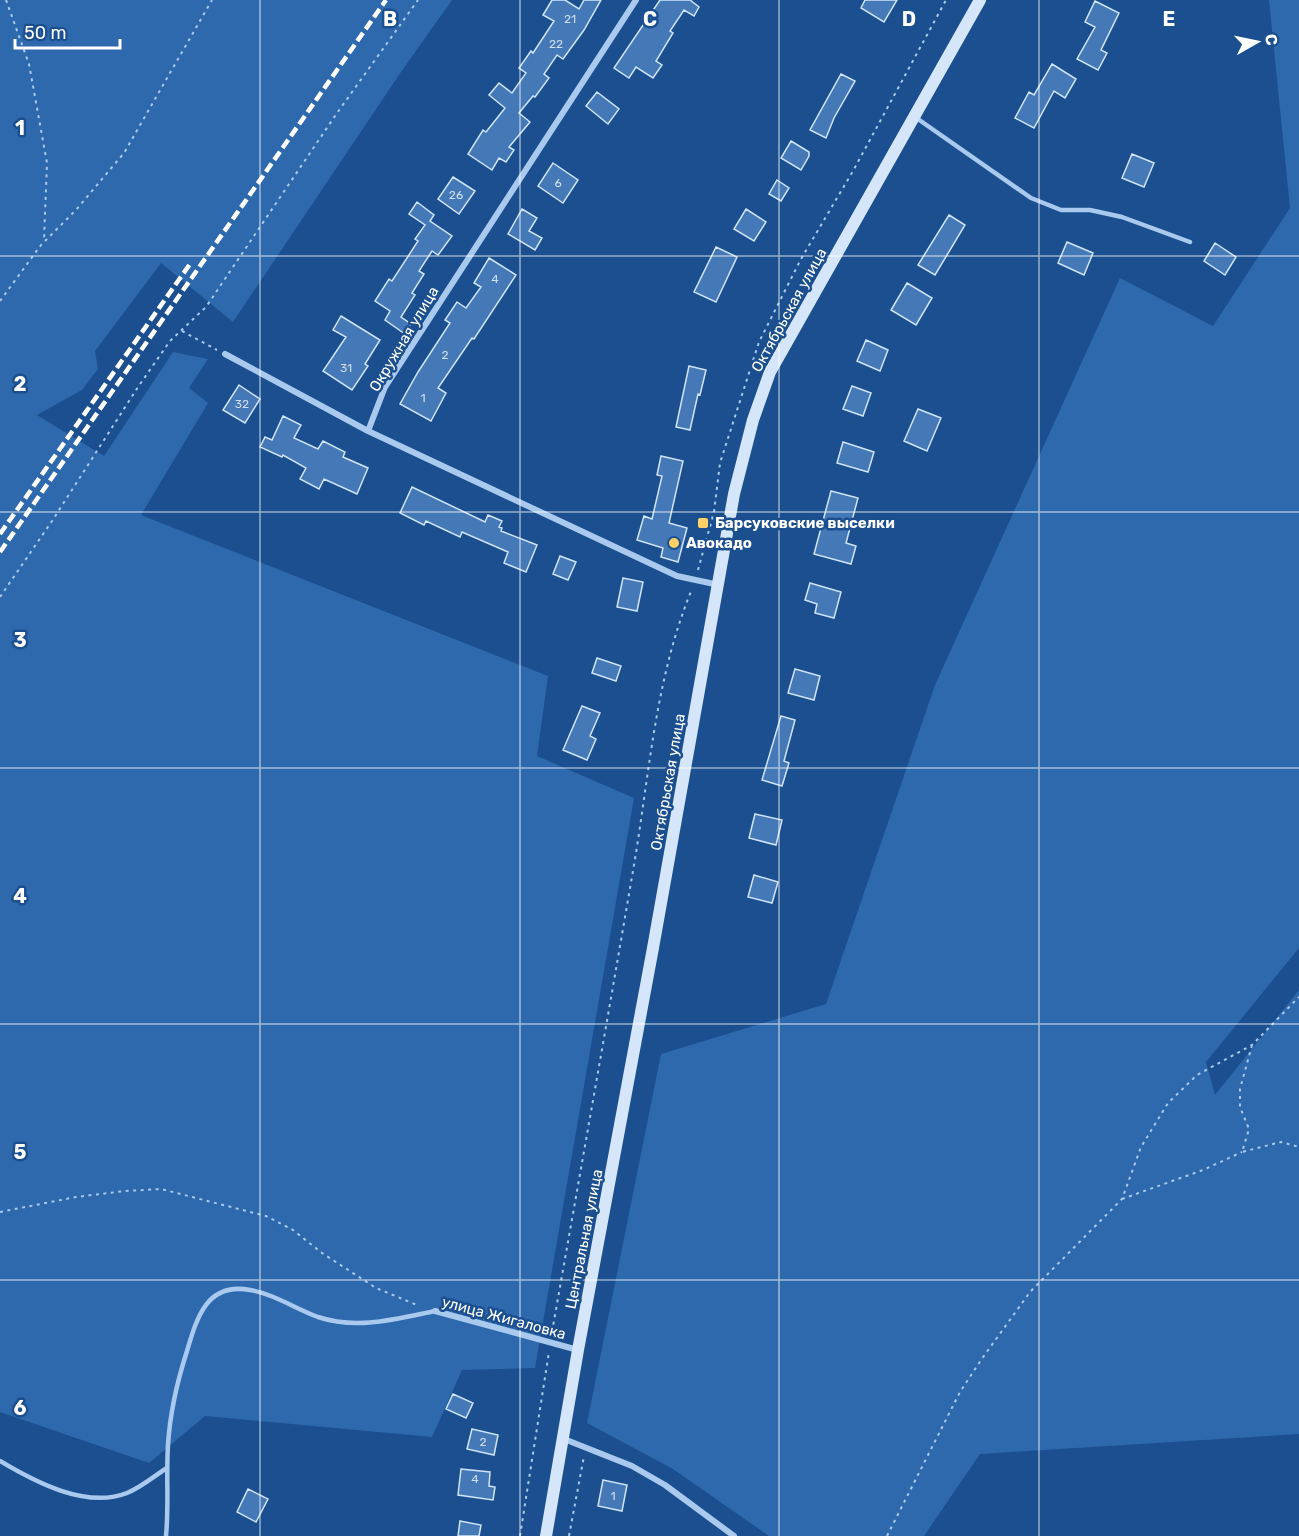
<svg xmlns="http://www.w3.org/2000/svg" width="1299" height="1536" font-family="Rubik,sans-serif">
<rect width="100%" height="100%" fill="#1b4f8f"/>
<path fill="#2e69ad" d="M0,0H452L401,72L233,322L161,263L95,351L98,369L82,390L37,415L104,456L173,352L208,359L189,388L208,403L141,515L548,676L537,756L634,798L535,1368L462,1370L432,1437L205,1416L149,1463L0,1412Z
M1269,0H1299V948L1206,1062L1215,1095L1299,990V1434L980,1454L924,1536H769L673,1469L587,1423L661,1054L826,1004L935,685L1120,278L1213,326L1290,208Z"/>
<path fill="#4478b7" stroke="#cfe3fa" stroke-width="1.5" d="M552,0H565L579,9L584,0H601L584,30L563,59L557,55L544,74L549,78L535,97L533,96L519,113L530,122L509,147L514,150L506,162L499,158L492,170L468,154L483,130L486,132L505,108L489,95L499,83L512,93L526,73L519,68L531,51L533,53L554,21L543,15Z
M660,0H690L699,7L694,16L684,10L670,31L673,33L656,61L662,65L653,78L636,67L629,78L614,68Z
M865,0H897L884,22L861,8Z
M1095,1L1119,13L1101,50L1107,53L1098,70L1077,59L1095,27L1085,22Z
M1052,64L1076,79L1065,98L1054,91L1034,128L1015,118L1029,92L1034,95Z
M841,74L855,81L834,118L826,138L810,130Z
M597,92L619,109L608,124L586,106Z
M791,141L809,152V156L801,170L781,158Z
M1132,154L1154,163L1144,187L1122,178Z
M553,163L578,180L563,203L538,186Z
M453,177L475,191L459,214L438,199Z
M777,180L789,188L781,201L769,194Z
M417,202L434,215L430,221L452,236L438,255L432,251L419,271L424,274L412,293L415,295L401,317L411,324L405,334L385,320L390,311L375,301L389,279L392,281L418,241L415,239L425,225L409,214Z
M522,209L537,218L529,231L542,238L535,250L508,234Z
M746,209L766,222L754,241L734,229Z
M949,215L965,225L935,275L918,265Z
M1067,242L1093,253L1084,275L1058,263Z
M1215,243L1236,257L1225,275L1204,261Z
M716,247L737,257L716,302L694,292Z
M489,258L516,275L474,339L472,338L438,388L446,393L431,421L400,404L418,372L450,323L445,320L457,302L466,308L481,287L474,283Z
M907,283L932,298L916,325L891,310Z
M341,316L380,340L365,364L368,366L352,390L323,371L346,337L333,330Z
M866,340L888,350L880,371L857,361Z
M689,366L706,370L700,395L698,394L690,430L676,427Z
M239,385L260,399L245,423L223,410Z
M852,386L871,393L863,416L843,409Z
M918,409L941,418L927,451L904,441Z
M283,416L301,425L294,438L318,449L323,441L345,452L343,457L368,468L357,494L324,479L319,489L300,479L306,468L283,455L282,457L260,447L265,437L272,440Z
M843,442L874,452L868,472L837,463Z
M661,456L683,461L669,523L687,528L678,562L661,557L663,548L637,540L644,516L652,519L662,476L657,475Z
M412,487L481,520L485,522L488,515L502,521L499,527L502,528L501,531L537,545L526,572L504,563L508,552L462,532L460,537L426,521L424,525L400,513Z
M831,491L858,498L846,543L856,546L851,564L814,554Z
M560,556L576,562L568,580L553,574Z
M623,578L643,582L637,611L617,607Z
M810,583L841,592L834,618L815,613L817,604L805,600Z
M597,658L621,666L616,681L592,673Z
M795,669L820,676L814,700L788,693Z
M582,706L600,713L590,736L596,739L587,760L563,750Z
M781,716L795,720L784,761L789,763L782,786L762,780Z
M755,814L782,820L776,845L749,838Z
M754,875L778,882L772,903L748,897Z
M453,1394L473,1403L466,1418L446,1409Z
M472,1429L498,1435L494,1455L467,1449Z
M461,1469L490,1472L489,1486L495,1487L493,1500L458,1495Z
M603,1480L627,1485L622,1511L598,1506Z
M248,1489L268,1499L256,1522L237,1512Z
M460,1521L481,1525L479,1536H458Z"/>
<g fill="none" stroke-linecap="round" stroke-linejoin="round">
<path stroke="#a9c9ee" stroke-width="2" stroke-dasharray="3 4.5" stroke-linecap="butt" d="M6,0L29,64L47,163L44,240
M0,301L41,245L76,210L124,153L212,0
M182,331L217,350
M698,570L714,512L720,463L759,342L801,259L853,171L946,0
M0,597L52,521L138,387L170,341L206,307L337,113L418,0
M1252,1045L1240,1089V1107L1249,1129L1242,1152L1281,1142L1299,1147
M1122,1199L1203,1170L1242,1152
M0,1212L76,1197L125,1191L161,1189L266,1216L293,1230L322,1253L376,1288L417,1305
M552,1332C580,1174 608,1017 635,859C650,768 656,676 692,589
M520,1536L549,1352
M569,1536L584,1456
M887,1536L960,1392L981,1360L1030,1292L1122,1199L1141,1147L1168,1103L1197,1075L1252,1045L1299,997"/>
<path stroke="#a9c9ee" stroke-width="4.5" d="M915,117L1031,198L1061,210H1090L1122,217L1190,242
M0,1461C35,1482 86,1509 127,1493C142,1487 154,1476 167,1468
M166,1536C169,1506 166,1475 168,1445C170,1412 177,1382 187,1351C197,1317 207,1282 250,1290C274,1294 296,1309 318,1317C357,1330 396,1319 435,1311"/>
<path stroke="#a9c9ee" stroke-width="6" d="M636,0L385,387L368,431L677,576L719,585
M225,354L368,431
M435,1311L578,1350
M564,1439L632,1466L665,1485L734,1536"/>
<path stroke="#d6e6fa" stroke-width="12" d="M546,1536L578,1350L653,948L734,494L753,420L770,372L980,0"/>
<path stroke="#fff" stroke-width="4.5" stroke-dasharray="10 4.5" stroke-linecap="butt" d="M0,534L190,264
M0,552L386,0"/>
</g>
<path fill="none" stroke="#fff" stroke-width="1.5" stroke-opacity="0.55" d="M260,0V1536M520,0V1536M779,0V1536M1039,0V1536M0,256H1299M0,512H1299M0,768H1299M0,1024H1299M0,1280H1299"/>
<g fill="#ffd166" stroke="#1b4f8f" stroke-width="2">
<rect x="697" y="517" width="12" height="12" rx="3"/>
<circle cx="674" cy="543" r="6"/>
</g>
<g text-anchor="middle" stroke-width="5" stroke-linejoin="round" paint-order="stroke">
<g font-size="12" fill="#d0dded">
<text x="570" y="23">21</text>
<text x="556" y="48">22</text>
<text x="558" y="187">6</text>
<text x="456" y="199">26</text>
<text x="495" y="283">4</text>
<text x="445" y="359">2</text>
<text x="346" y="372">31</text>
<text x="423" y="402">1</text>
<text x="242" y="408">32</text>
<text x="483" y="1446">2</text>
<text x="475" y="1483">4</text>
<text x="613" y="1500">1</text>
</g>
<g font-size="15" fill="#fff" stroke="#1b4f8f">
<text transform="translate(789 310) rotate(-61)" y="5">Октябрьская улица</text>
<text transform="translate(404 339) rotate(-59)" y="5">Окружная улица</text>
<text transform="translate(668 782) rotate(-80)" y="5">Октябрьская улица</text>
<text transform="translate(584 1239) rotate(-79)" y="5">Центральная улица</text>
<text transform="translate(504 1318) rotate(15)" y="5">улица Жигаловка</text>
</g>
<g font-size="15" font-weight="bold" fill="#fff" stroke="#1b4f8f" text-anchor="start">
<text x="715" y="528">Барсуковские выселки</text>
<text x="686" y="548">Авокадо</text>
</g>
</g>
<g font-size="20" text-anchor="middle" font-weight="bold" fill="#fff" stroke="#1b4f8f" stroke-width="5" stroke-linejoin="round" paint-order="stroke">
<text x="390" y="26">B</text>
<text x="650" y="26">C</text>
<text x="909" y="26">D</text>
<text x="1169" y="26">E</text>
<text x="20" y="135">1</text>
<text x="20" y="391">2</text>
<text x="20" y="647">3</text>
<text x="20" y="903">4</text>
<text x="20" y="1159">5</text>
<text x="20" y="1415">6</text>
</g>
<g transform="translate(1257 42) rotate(81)" stroke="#1b4f8f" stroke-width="4.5" paint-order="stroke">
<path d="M0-4.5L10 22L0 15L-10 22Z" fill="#ffffff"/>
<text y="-9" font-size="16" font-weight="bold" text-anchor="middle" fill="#ffffff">С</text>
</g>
<path d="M15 39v9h105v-9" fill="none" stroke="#ffffff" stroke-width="3"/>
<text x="24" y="39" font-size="18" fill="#ffffff" stroke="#1b4f8f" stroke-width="4.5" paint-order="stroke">50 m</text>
</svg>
